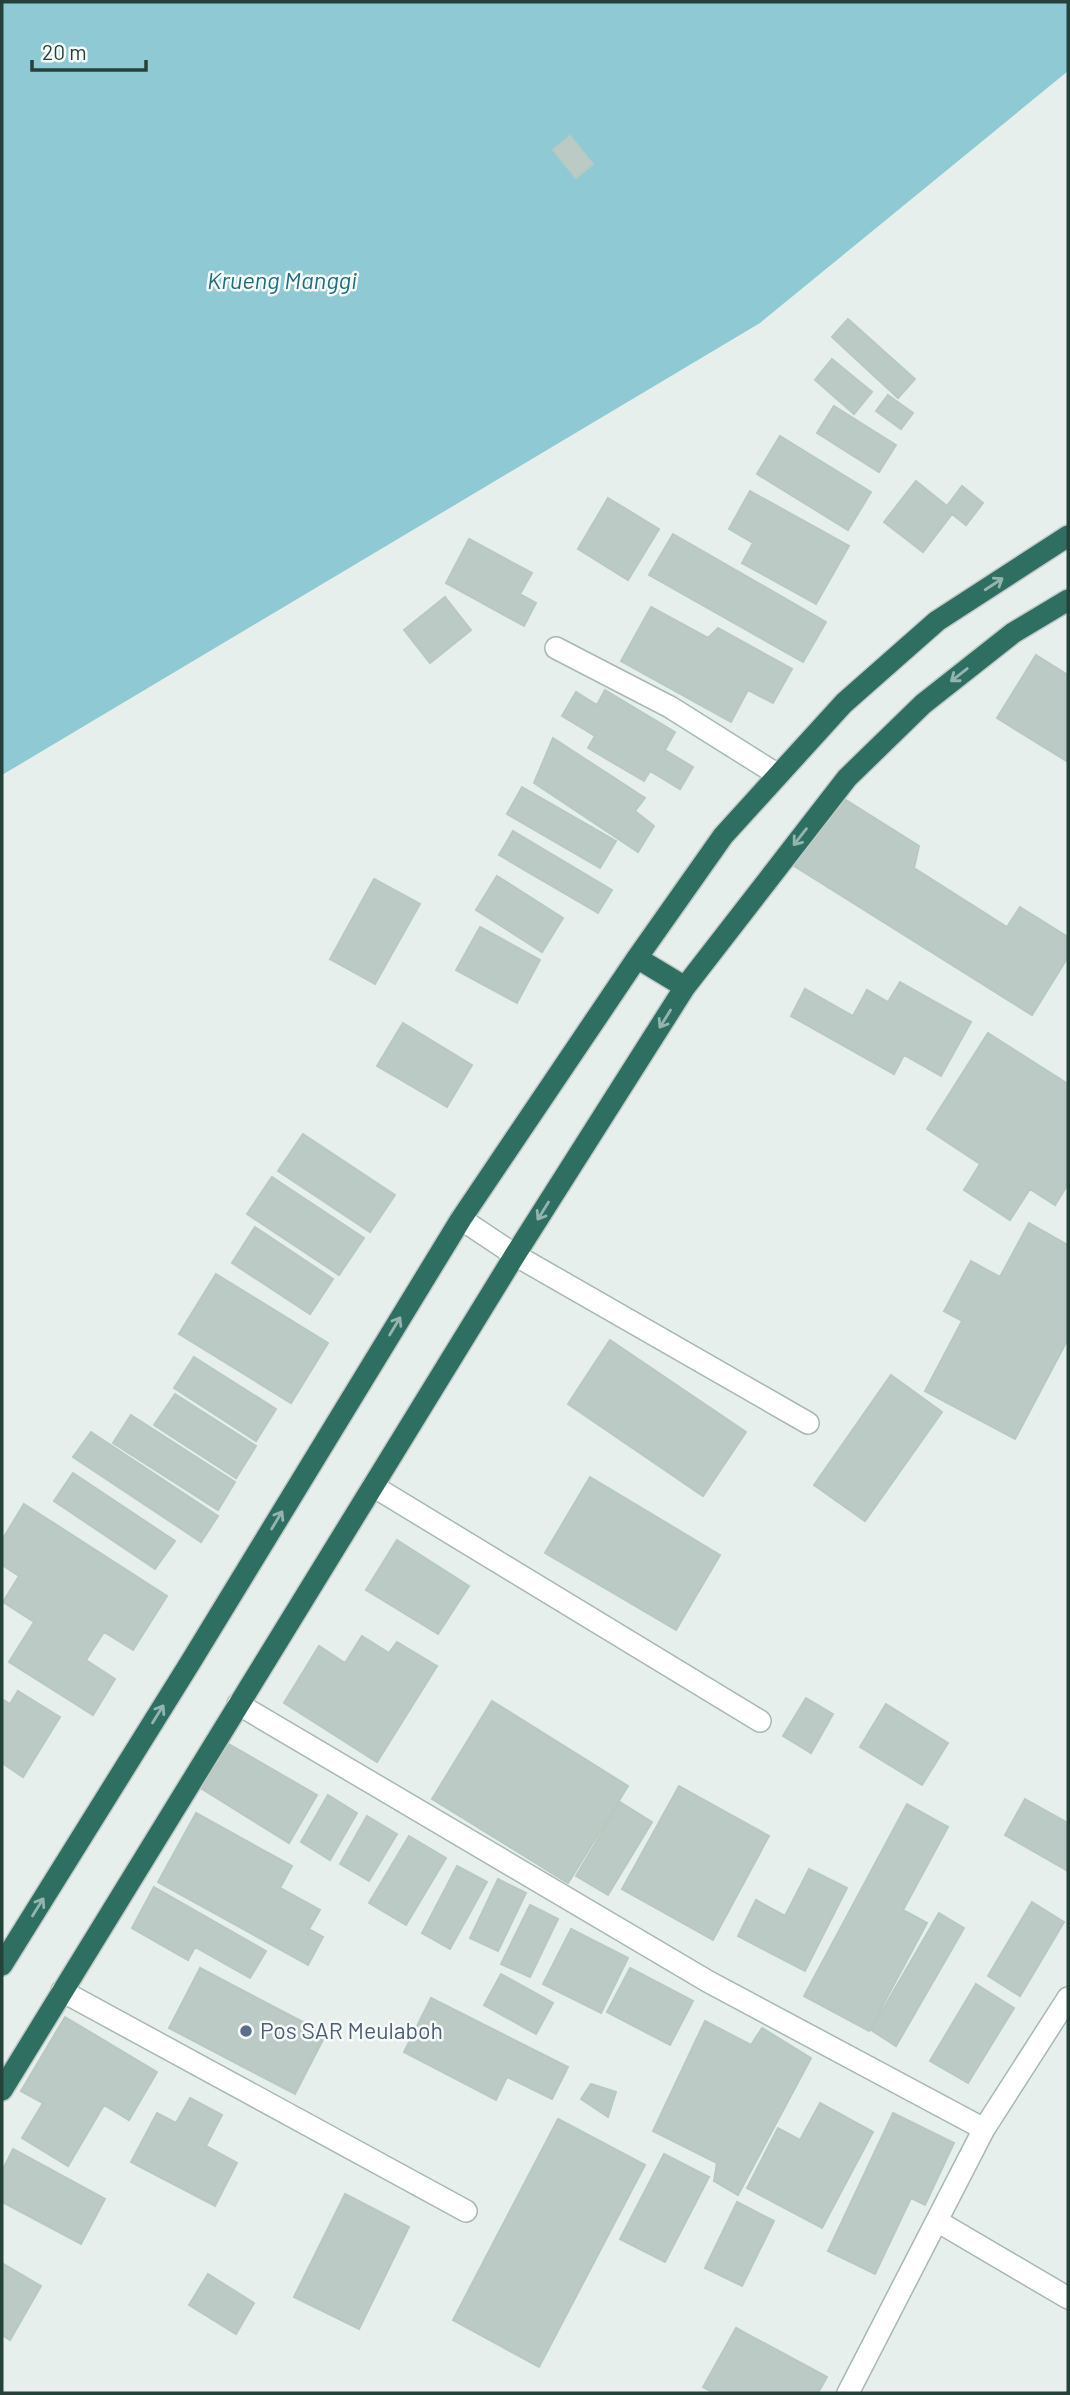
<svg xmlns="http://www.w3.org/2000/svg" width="1070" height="2395" font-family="Barlow,sans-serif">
<rect width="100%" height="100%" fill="#e6efeb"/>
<path fill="#8ec9d4" d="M2,2H1068V71L760,323L2,775Z"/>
<path fill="#bbcac4" stroke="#b8c9c2" stroke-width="2" d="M570,136L593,164L576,178L553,150Z
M848,319L915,379L898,398L832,337Z
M832,359L872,392L854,414L815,380Z
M888,395L913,413L901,429L876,411Z
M834,406L896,445L879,472L817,433Z
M780,436L871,492L848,530L757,474Z
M916,481L947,506L962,486L983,503L966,525L952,514L923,552L884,522Z
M750,491L849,546L816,604L742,563L753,543L729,529Z
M608,498L659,529L628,580L578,549Z
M673,534L826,622L803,662L649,575Z
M469,539L532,573L520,594L536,603L524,626L446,583Z
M445,597L471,630L430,663L404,630Z
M651,607L708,638L718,628L792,669L773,703L748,690L731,722L621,661Z
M1036,655L1068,675V762L997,718Z
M605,690L675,732L665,750L693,767L680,789L650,771L644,781L588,748L595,736L562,716L576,692L597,705Z
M553,738L645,798L635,811L654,826L638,852L534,783Z
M522,787L616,841L600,868L507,814Z
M838,795L919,846L914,868L1007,927L1020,907L1068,937V957L1032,1015L794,866Z
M513,831L612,890L598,913L499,855Z
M497,876L563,918L542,952L476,910Z
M374,879L420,904L375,984L330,959Z
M480,927L540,960L517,1003L456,970Z
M900,982L971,1022L941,1076L904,1055L894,1074L791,1016L805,989L853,1016L867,990L888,1002Z
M403,1023L472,1065L447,1107L377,1066Z
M988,1033L1068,1084V1184L1055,1205L1030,1189L1010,1220L964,1190L980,1164L927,1129Z
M303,1134L395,1195L370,1232L278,1171Z
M272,1177L364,1238L339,1275L247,1214Z
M1029,1223L1068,1245V1339L1015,1439L925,1391L962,1321L944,1311L971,1261L1000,1277Z
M255,1227L333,1279L310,1314L232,1263Z
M216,1274L328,1343L291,1403L179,1334Z
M610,1340L746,1432L703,1496L568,1404Z
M194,1357L276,1409L256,1441L174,1388Z
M891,1375L942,1412L865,1521L814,1485Z
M175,1394L256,1446L236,1478L154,1425Z
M131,1415L235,1482L218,1510L113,1443Z
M91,1432L218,1516L201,1542L73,1457Z
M73,1473L175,1541L155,1569L54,1501Z
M590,1477L720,1555L676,1630L545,1553Z
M24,1504L167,1596L133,1650L104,1632L86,1660L115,1679L93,1715L9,1662L34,1622L3,1602L19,1576L2,1565V1540Z
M397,1540L469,1586L438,1634L366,1590Z
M362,1636L389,1653L397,1642L437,1666L377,1762L284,1703L319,1646L345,1663Z
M18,1691L60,1717L23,1777L2,1763V1699L10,1704Z
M806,1698L833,1714L811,1753L783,1736Z
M492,1701L628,1786L568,1883L432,1799Z
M886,1704L948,1743L922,1785L860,1747Z
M227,1743L317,1795L289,1843L202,1789Z
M679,1786L769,1836L713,1940L622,1889Z
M328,1795L357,1813L330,1860L301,1842Z
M1025,1799L1068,1823V1871L1005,1835Z
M620,1802L652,1822L608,1895L576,1876Z
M907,1804L948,1827L903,1910L927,1923L869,2031L804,1996Z
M196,1813L292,1866L280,1888L320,1910L309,1929L323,1937L308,1965L158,1882Z
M367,1816L397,1834L369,1881L340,1864Z
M409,1836L446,1858L406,1925L369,1903Z
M457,1866L487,1882L450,1949L422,1933Z
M809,1869L847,1888L805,1971L738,1936L756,1900L785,1916Z
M498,1879L526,1893L498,1951L470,1938Z
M154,1887L266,1951L250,1978L195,1947L188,1960L132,1928Z
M1032,1902L1064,1922L1020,1996L988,1976Z
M530,1905L558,1919L530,1977L501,1964Z
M939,1913L964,1928L896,2046L871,2030Z
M571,1929L628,1958L601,2013L543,1984Z
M200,1968L323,2034L295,2094L169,2028Z
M200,1968L326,2034L295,2094L169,2028Z
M630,1968L693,2001L670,2045L607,2012Z
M501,1974L553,2003L536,2034L484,2005Z
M976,1984L1014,2008L968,2083L930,2061Z
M431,1998L568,2067L552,2099L507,2077L496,2100L404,2052Z
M65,2017L157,2072L129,2120L104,2105L68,2166L22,2138L43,2103L21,2091Z
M705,2021L751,2045L762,2028L811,2058L738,2195L714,2181L717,2163L653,2131Z
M591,2084L616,2092L608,2117L581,2099Z
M190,2098L222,2115L206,2146L237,2163L215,2206L131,2162L157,2113L176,2123Z
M820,2103L873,2132L822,2228L747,2188L778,2128L800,2140Z
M893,2113L954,2143L925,2205L911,2198L875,2274L828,2251Z
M558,2119L645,2165L539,2367L453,2320Z
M13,2149L105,2199L81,2244L2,2202V2171Z
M664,2154L709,2177L665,2262L620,2239Z
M345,2194L409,2227L359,2329L294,2297Z
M737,2202L774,2221L742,2286L705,2268Z
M2,2263L41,2286L10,2340L2,2335Z
M208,2274L254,2303L236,2334L189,2305Z
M736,2328L827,2377L818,2393H714L703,2387Z"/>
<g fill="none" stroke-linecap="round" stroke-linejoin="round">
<g stroke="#a8b8b2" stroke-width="24">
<path id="minor" d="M556,648L670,707L778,775
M461,1219L515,1255L808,1423
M373,1486L760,1721
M238,1704L709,1982L984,2129
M62,1991L466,2211
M937,2221L1068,2298
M848,2393L984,2129L1068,1998"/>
</g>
<g stroke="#c2cac8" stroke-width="24">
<path id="highway" d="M637,958L685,987
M2,1965L190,1663L461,1219L637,958L723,836L844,703L937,621L1068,536
M2,2090L515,1255L685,987L847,778L923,704L1013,633L1068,600"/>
</g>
<use href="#minor" stroke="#fff" stroke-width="21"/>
<use href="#highway" stroke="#2f6f62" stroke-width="21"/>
</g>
<defs><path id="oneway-shaft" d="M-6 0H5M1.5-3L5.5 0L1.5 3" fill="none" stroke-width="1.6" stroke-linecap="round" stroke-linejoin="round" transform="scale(1.75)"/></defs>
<g stroke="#93b5ae">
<use href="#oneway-shaft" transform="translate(994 584) rotate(-33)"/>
<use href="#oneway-shaft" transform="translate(959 675) rotate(142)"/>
<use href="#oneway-shaft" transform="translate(800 837) rotate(128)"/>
<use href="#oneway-shaft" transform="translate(665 1019) rotate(122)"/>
<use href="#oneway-shaft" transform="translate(543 1211) rotate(122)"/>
<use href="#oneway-shaft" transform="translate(395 1326) rotate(-59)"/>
<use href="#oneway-shaft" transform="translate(277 1520) rotate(-59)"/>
<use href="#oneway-shaft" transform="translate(158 1714) rotate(-58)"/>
<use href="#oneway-shaft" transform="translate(38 1907) rotate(-58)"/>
</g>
<circle fill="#5c6f8a" stroke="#f7fbf9" stroke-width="2.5" cx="246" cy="2031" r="7"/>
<g text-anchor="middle" stroke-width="5" stroke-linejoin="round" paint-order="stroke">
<g font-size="23" fill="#4e5e75" stroke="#f7fbf9" text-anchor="start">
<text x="260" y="2039">Pos SAR Meulaboh</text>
</g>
<g font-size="24" font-style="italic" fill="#1c6f80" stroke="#f7fbf9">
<text x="282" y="289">Krueng Manggi</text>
</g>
</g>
<rect width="1070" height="2395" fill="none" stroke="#24423a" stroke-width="7"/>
<path d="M32 60v10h114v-10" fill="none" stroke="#24423a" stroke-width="3.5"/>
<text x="42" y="60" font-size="21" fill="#24423a" stroke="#f7fbf9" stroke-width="5" paint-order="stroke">20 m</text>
</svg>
